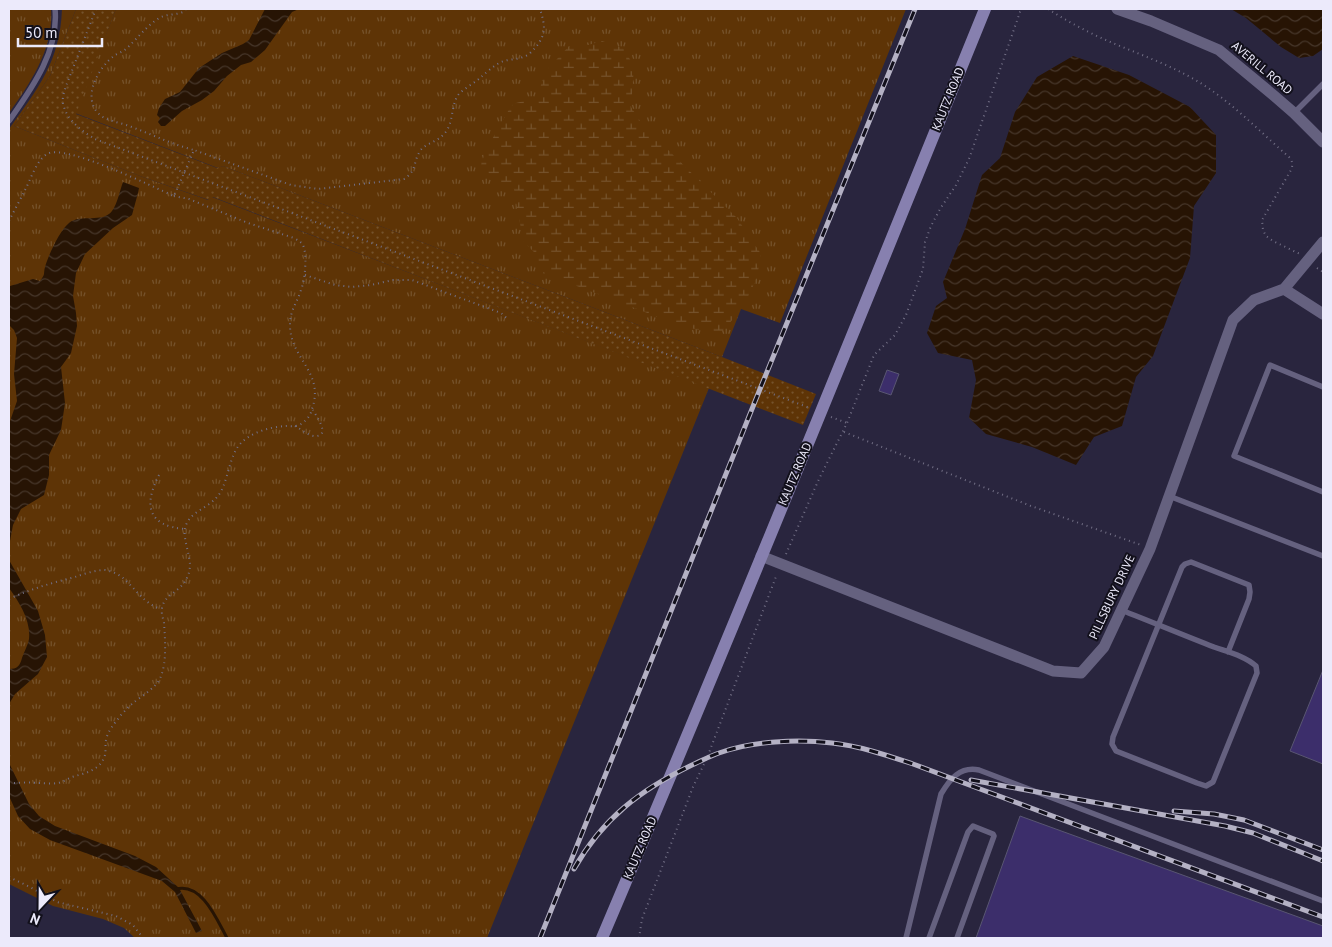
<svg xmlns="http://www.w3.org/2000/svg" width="1332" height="947" font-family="'PT Sans',sans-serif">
<defs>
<pattern id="grass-tufts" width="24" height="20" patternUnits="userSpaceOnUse" patternTransform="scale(1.25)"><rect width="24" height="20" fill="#5e3406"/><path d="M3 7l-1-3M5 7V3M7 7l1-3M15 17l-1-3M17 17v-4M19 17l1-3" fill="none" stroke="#75522b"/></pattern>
<pattern id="wetland-marsh" width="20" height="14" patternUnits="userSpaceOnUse" patternTransform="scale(1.25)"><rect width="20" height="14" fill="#5e3406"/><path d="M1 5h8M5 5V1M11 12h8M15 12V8" fill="none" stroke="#75522b"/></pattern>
<pattern id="park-dots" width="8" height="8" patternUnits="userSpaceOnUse" patternTransform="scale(1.25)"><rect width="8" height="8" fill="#5e3406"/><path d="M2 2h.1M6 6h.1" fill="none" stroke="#75522b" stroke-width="1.8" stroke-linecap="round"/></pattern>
<pattern id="water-waves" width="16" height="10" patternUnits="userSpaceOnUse" patternTransform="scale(1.25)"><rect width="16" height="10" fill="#271404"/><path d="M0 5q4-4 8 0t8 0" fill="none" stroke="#46362a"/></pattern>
</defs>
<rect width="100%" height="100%" fill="#29253e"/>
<path fill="url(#grass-tufts)" d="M9,9H51C54,48 31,82 9,113Z
M62,9H76L50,76L14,126L140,176L208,200L212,197L709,388L487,938H135L124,928L103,919L53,906L9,884V129C38,88 60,62 62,9Z
M116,9H906L780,323L741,309L722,357L223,166L218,168L75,113Z"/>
<path fill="url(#wetland-marsh)" d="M602,41L623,48L634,66L631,107L642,124L737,218L761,254C759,262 759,271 756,278C749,300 735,319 718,335L679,325L540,272L535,253L524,242L518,214L514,189L479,172L485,152L511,106L516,103L537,98L545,72L569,46L588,45Z"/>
<path fill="url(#park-dots)" d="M76,9H116L76,114L217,168L223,166L722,357L816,394L803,425L213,197L209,200L140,176L14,126L50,76Z"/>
<path fill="url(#water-waves)" d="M265,9H299L292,12L265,50L251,62L241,65L227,76L214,91L202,100L182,111L165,126H161L158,122L160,118L157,115L159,108L165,99L180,92L199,68L222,53L243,44L249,40Z
M1231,9H1323V49L1313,56L1299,58L1281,47L1246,18Z
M1073,56L1129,75L1190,107L1216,135V173L1194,206L1190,258L1153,356L1136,377L1122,426L1094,437L1076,465L1032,447L986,434L969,418L976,380L972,360L938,353L927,333L936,306L947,298L943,282L965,229L982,175L1000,158L1015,112L1037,77Z
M123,182L139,188L138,193L132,215L113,228L85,254L76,273L73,296L76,313L77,326L71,353L61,367L65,403L61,430L49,455V475L44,495L21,509L13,525L10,541L9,560L38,611L45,635L47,657L38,674L15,694L9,704V669C17,669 20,666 22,658C24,652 28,645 29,639C31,620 19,602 9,588V424L17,401L14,374L17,338L14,330L9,325V288L10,286L33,279L40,281C46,273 43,275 45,267C48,256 60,230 69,223C81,213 102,224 112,211C117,205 120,190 123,182Z
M9,763L29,804L39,816L55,826L135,856L156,867L179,888L202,931L196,933L175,892L162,881L50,840L30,829L18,816L9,796Z"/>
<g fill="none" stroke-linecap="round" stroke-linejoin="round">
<path stroke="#271404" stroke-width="3" d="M176,889C202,882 217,920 227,938"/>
</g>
<path fill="#3c2e6b" stroke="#595672" d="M887,370L899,374L891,395L879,391Z
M1323,670V764L1290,751Z
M1020,816L1323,926V938H976Z"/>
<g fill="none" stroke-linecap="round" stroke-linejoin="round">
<path stroke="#726f85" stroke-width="2" stroke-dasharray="1 4" stroke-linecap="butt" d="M96,9L66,86C64,93 61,100 64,107C68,121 83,132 95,139L810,408
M186,9L183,12C176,15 168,14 161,17C148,24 138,38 127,48C123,52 118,53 114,56C99,67 82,96 98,113C105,121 119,122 129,126C151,134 171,144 194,150
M1048,9C1067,21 1087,32 1108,41C1136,53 1165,63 1192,78C1228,98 1258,130 1289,157C1293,162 1293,165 1291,170L1262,220L1263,230L1266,236L1273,241L1300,254
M9,221C14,211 20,200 25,190C31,179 36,161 47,154C64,143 153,187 174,196L194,150L291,185L318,189L404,179C417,171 413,162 420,151C426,142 439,143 447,130C454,119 451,100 461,92C467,87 474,83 480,78C486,73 493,66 501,62C508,59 516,60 523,57C528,56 532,51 535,48C547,34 545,25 540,9
M1317,268L1323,272
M305,275L335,285L352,287L371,285L393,280H412L501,313L509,320
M831,417L847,423
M295,426C301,429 307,435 314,436C332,437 316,416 313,410
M844,432L1031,506L1141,545
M159,475C143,506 148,526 185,529
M786,554L819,479L847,423L874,355L895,335L906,315L923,269L925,242L931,226L940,209L956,185L969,159L1020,12L1022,9
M9,599C31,589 51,583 75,577C84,574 95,570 105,570C112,571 118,574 123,578C136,589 144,604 161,609
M9,783C19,783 29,782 39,783C45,783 52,784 58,783C63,782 67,779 72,777C85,773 100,771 105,755C106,751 105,745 106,740C108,730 115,723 121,715C125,711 128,707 132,704C141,696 157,688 161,676C167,661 165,638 164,623C163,618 161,613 162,608C165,591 188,592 190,566C190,554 183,539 185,528C189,512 208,508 217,497C227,486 228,463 237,448C247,433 269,427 286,426C291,426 297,427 301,424C306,421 311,415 312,409C325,372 290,359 290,325C290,310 297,303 301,290C305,280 307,258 304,248C303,243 299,241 294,238L248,223L189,199L174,196
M9,877L30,887L57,902L116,916L133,925L143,938
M639,938L642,919L693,787L707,758L777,574"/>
<path stroke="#65617f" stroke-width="5.5" d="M1294,113L1323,84
M9,121C32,88 59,51 55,9
M1323,387L1270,365L1234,456L1323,492
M1169,496L1323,556
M1121,610C1152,622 1183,635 1214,647C1228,652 1245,656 1256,666L1257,673L1213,782L1206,786L1197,783L1116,751L1112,744L1113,737L1182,567L1185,564L1191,562L1249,585L1250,592L1249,599L1228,652
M906,938L941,794C950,779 960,766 979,770L1323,901
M929,938L968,832L973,826L993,834L994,836L957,938"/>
<path stroke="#65617f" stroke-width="11" d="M1117,9L1151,21L1219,50L1272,94L1294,113L1323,142
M1284,289L1323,314
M761,556L1053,671L1081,673L1104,647L1150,549L1233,320L1254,300L1284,289L1323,242"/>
<path stroke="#8780af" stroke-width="12" d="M602,938C733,630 859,319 985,9"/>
<g stroke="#b4b1c4" stroke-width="5">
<path id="rail" d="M971,780L1225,826L1253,833L1323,861
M1174,811L1214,814L1244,820L1323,850
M574,869C603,818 640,790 692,765C701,761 710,756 719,753C752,741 798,739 832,743C860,746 886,755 913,764L1323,917
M540,938L760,389L915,9"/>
</g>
<use href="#rail" stroke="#12101b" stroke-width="3" stroke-dasharray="9" stroke-linecap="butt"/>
</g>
<g text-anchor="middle" stroke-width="4" stroke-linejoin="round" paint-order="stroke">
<g font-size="12" fill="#eceafb" stroke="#12101b">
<text transform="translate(1262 68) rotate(40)" y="4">AVERILL ROAD</text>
<text transform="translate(948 99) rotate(-68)" y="4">KAUTZ ROAD</text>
<text transform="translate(795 474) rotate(-67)" y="4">KAUTZ ROAD</text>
<text transform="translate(1112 597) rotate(-65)" y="4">PILLSBURY DRIVE</text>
<text transform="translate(640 848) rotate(-67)" y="4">KAUTZ ROAD</text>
</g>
</g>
<rect width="1332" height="947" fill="none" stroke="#eceafb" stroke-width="20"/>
<g transform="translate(40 907) rotate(202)" stroke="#12101b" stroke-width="4" paint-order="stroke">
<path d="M0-4L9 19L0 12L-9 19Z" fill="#eceafb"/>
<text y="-8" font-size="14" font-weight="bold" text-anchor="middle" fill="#eceafb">N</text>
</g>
<path d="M18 38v8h84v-8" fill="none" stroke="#eceafb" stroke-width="2.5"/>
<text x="25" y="38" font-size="15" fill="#eceafb" stroke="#12101b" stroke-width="4" paint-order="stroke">50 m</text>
</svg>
